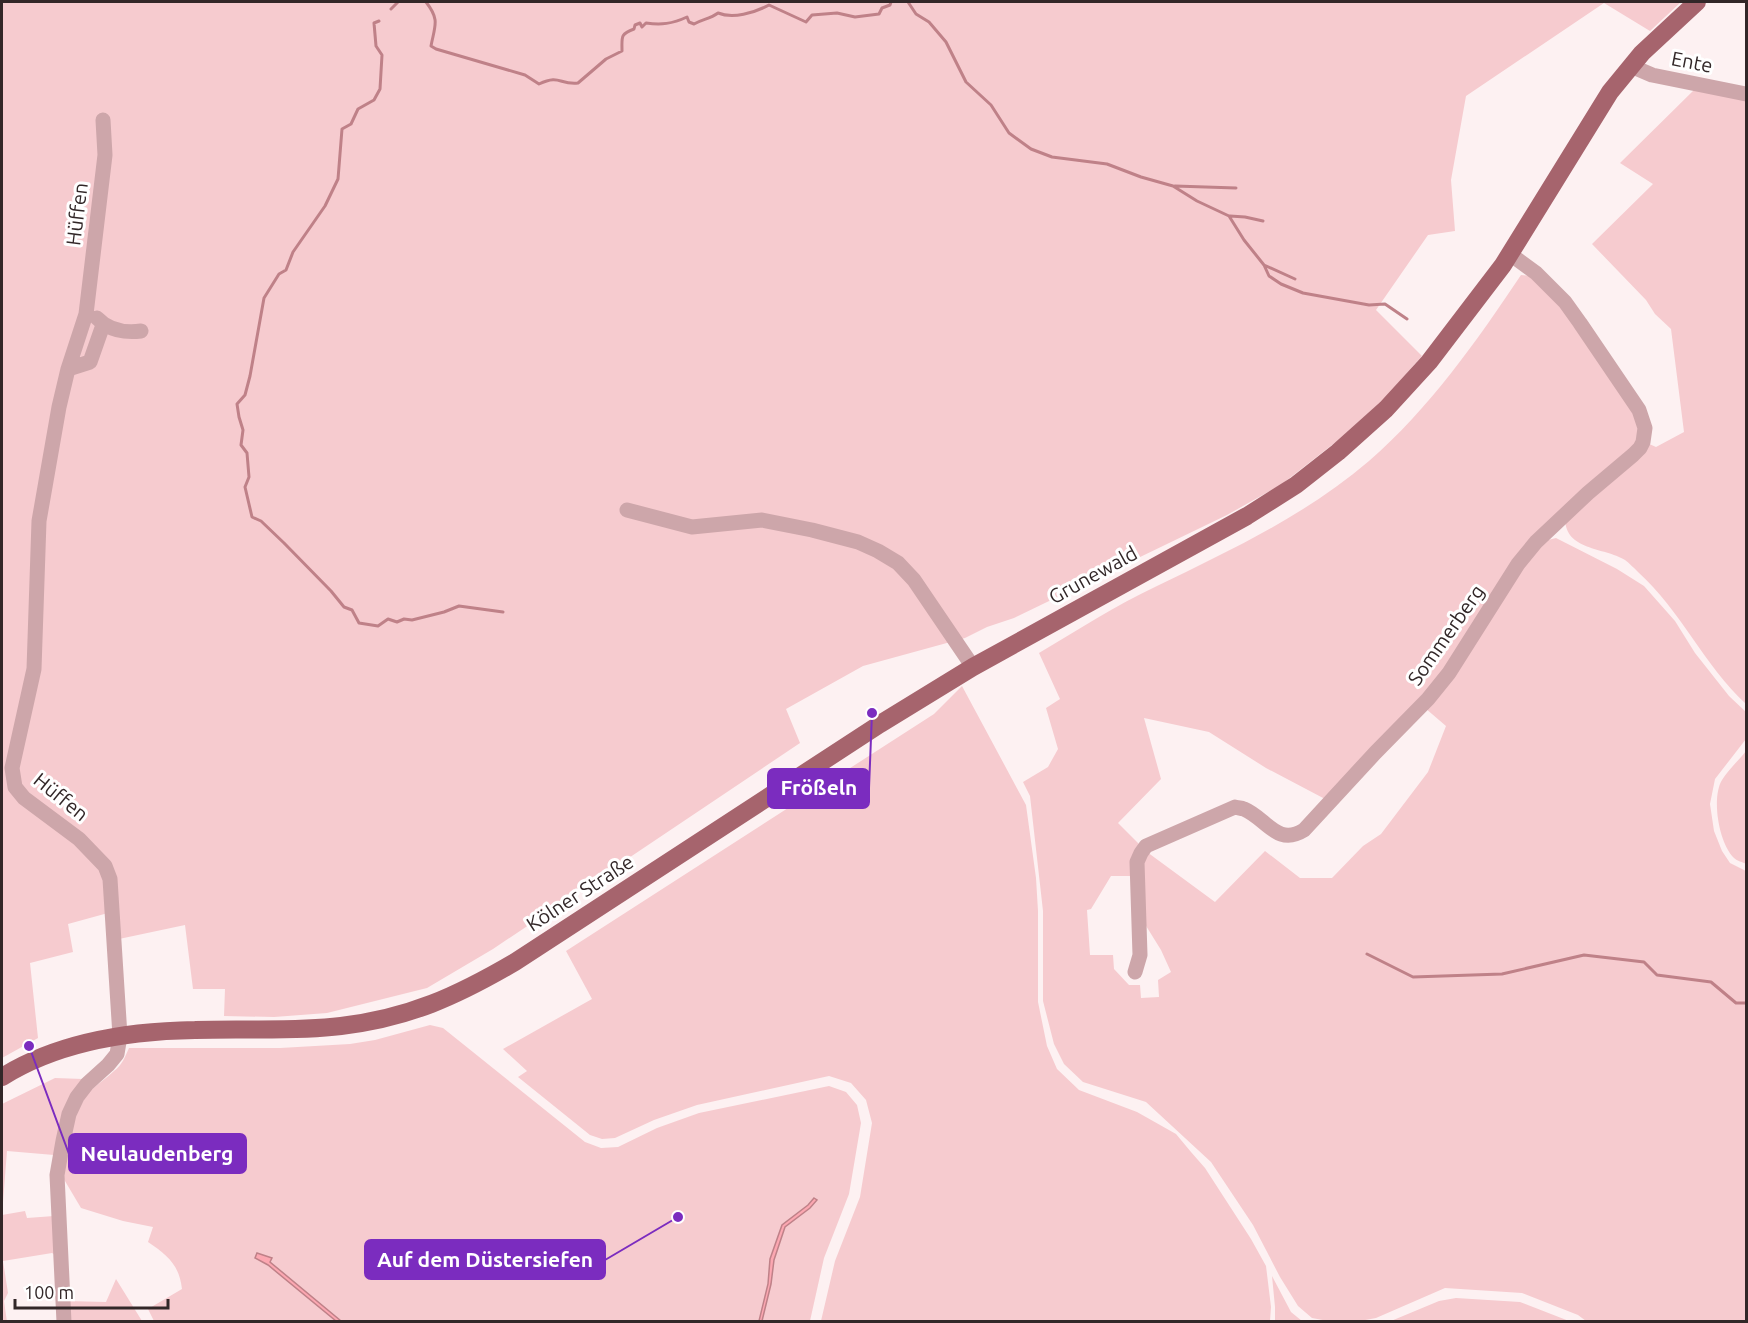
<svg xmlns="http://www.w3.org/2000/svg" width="1748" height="1323" font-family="Ubuntu,sans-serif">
<rect width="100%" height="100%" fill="#fdf1f2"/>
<path fill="#f6cbcf" d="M2,2H1681L1650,31L1604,3L1466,96L1451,180L1455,231L1428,235L1376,310L1422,356L1384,399L1337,441L1282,484L1227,515L1014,618L987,627L965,638L863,666L786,709L800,743L493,949L427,988L327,1013L274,1017L224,1016L225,989H193L185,925L119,939L108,913L68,924L73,952L30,963L38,1038L2,1058Z
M1695,89L1746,99V704C1704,665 1681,611 1638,572C1634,568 1629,563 1625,560C1604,547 1565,551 1565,518L1647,443L1656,447L1684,432L1671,329L1655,314L1646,300L1592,244L1653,184L1620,163Z
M1521,275L1532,276L1564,307L1640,424L1634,448L1561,512L1436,680L1325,799L1266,768L1209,732L1144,718L1161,779L1118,823L1141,846L1134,876H1111L1091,909L1087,910L1090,955H1113L1114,969L1129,985H1140L1141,998L1159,997L1158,980L1171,972L1161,950L1143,921L1141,869L1147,852L1215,902L1265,851L1300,878H1332L1363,846L1381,834L1428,772L1446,726L1425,708L1526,562L1544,541L1556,538L1617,569L1644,586L1675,621L1695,653L1729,696L1746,712V739L1715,779L1710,804L1714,831L1722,851L1730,863L1746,871V1321H1586L1578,1315L1522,1293L1445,1288L1376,1318L1360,1321H1328L1312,1318L1298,1306L1280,1277L1253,1225L1211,1162L1146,1102L1083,1082L1064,1064L1054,1044L1043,1001V911L1030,796L1023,782L1048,767L1058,749L1046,708L1060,699L1039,653C1078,630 1116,605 1157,586C1231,550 1306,515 1369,461C1430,408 1476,342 1521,275Z
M962,686L1026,805L1036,878L1038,911V1002L1047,1046L1057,1069L1079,1090L1137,1112L1176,1134L1191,1152L1205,1168L1251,1239L1266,1266L1271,1307L1270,1321H821L835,1261L860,1197L872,1123L866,1100L851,1083L829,1076L697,1105L654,1120L615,1138L602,1139L590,1135L518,1077L527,1071L503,1049L592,999L566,951L934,714Z
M1746,751V864C1743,862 1737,861 1734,858C1719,844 1711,798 1722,780C1728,770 1739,760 1746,751Z
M430,1025L443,1028L585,1142L601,1148L618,1147L657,1128L699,1113L829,1086L846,1092L857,1105L861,1123L849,1194L824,1258L810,1321H762L771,1284L774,1260L785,1227L810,1208L814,1198L808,1205L782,1225L770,1259L768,1284L759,1321H341L269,1262L271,1259L255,1258L268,1265L336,1321H154L148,1309L182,1289C179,1264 167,1255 148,1242L153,1227L123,1221L81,1208L62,1176C68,1148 71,1115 89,1092C97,1084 106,1079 114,1071C122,1065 125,1057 129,1048H280L350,1044L375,1040Z
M55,1078L83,1079L54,1155L7,1151L2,1215L25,1211L27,1218L54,1216L57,1256L52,1253L3,1261L8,1293L4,1301L7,1322L2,1321V1104Z
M1272,1276L1291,1312L1302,1321H1275V1307Z
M116,1279L142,1321H68L66,1301L106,1302Z
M1456,1298L1520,1302L1569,1321H1391L1439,1301Z"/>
<path fill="#fca7b1" stroke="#bf8188" stroke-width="1.5" d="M814,1198L817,1200L810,1208L785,1227L774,1260L771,1284L762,1321H759L768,1284L770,1259L782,1225L808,1205Z
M257,1253L272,1258L270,1262L341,1321H336L268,1265L255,1258Z"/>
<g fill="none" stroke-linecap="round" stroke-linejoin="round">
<path stroke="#bf8188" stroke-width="3" d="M426,2C440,20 435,25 431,46L436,49L525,75L539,84C560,74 559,85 578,83L606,59L622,51C622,37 620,34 634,29L635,25L640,23L642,27L646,23C661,25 672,24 687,17L689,22L694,24C703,19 710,19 718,13C733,19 754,13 769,5L806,22L812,15L837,13L855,17L879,14L882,8L890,5L891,2
M908,2L916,14L929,22L946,42L966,82L991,105L1009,133L1031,149L1052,157L1107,164L1141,177L1173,186L1197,201L1229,216L1244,240L1264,265L1269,276L1281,284L1303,293L1369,305L1385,304L1407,319
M391,9L398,2
M379,21L374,23L376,46L382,55L380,89L374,100L358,109L351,124L342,129L338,179L325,206L293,252L286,270L279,274L264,298L250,376L245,395L237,404L239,417L243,430L241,445L247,453L249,477L245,487L252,517L261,521L284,543L331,591L344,607L352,610L359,623L378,626L388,619L397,622L404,619L412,620L444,612L459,606L503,612
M1175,186L1236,188
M1230,216L1245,217L1263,221
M1264,265L1295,279
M1367,954L1413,977L1502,974L1584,955L1644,962L1657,975L1711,982L1736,1003H1746"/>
<path stroke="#cda6aa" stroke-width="15" d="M1631,66L1652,75L1746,94
M97,318C108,330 125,333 141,331
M68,369L90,362L103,325
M627,510L692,527L762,520L812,530L858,542L878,551L898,563L914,580L973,667
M1135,972L1140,955L1137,862L1141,853L1146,846L1235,807C1238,808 1241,808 1244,809C1266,818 1277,847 1304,830L1375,753L1428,699L1449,673L1518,564L1536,542L1588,493L1633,455L1640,448L1643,442L1645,428L1639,410L1580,323L1565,302L1536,273L1510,254
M64,1322L57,1175L63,1141L69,1114L77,1097L87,1084L108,1065L117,1054L120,1036L110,879L105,866L79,839L24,798L15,787L12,768L34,669L39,521L59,407L68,369L86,314L105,155L103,120"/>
<path stroke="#a6646d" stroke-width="18" d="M2,1077C58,1042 129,1031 195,1030C244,1028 292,1032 341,1026C409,1018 457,996 515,962L880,724L973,667L1247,516L1296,485L1338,452L1386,409L1429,362L1503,265L1610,92L1642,53L1697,2"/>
</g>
<g text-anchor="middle" stroke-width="6" stroke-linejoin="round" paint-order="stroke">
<g font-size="20" fill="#322728" stroke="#fff">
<text transform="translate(1692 62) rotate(11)" y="7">Ente</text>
<text transform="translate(77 214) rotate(-83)" y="7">Hüffen</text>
<text transform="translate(1093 575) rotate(-29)" y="7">Grunewald</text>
<text transform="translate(1446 635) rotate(-55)" y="7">Sommerberg</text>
<text transform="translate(61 797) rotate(39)" y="7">Hüffen</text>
<text transform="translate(580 893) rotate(-33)" y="7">Kölner Straße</text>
</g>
</g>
<path fill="none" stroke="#7b2cbf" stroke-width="2" d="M872 713L869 788M29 1046L69 1154M678 1217L605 1260"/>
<g fill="#7b2cbf" stroke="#fff" stroke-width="2">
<circle cx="872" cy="713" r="6"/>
<circle cx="29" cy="1046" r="6"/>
<circle cx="678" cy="1217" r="6"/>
</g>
<g fill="#7b2cbf" stroke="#7b2cbf" stroke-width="2">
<rect x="768" y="769" width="101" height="39" rx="6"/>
<rect x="69" y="1134" width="177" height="39" rx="6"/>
<rect x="365" y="1240" width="240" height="39" rx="6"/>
</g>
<g font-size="21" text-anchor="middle" font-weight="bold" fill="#fff">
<text x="819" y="795">Frößeln</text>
<text x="157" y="1161">Neulaudenberg</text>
<text x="485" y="1267">Auf dem Düstersiefen</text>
</g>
<rect width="1748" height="1323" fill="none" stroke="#322728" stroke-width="6"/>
<path d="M15 1299v9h153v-9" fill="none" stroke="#322728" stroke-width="3"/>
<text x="24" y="1299" font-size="18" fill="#322728" stroke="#ffffff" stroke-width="4.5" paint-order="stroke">100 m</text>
</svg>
